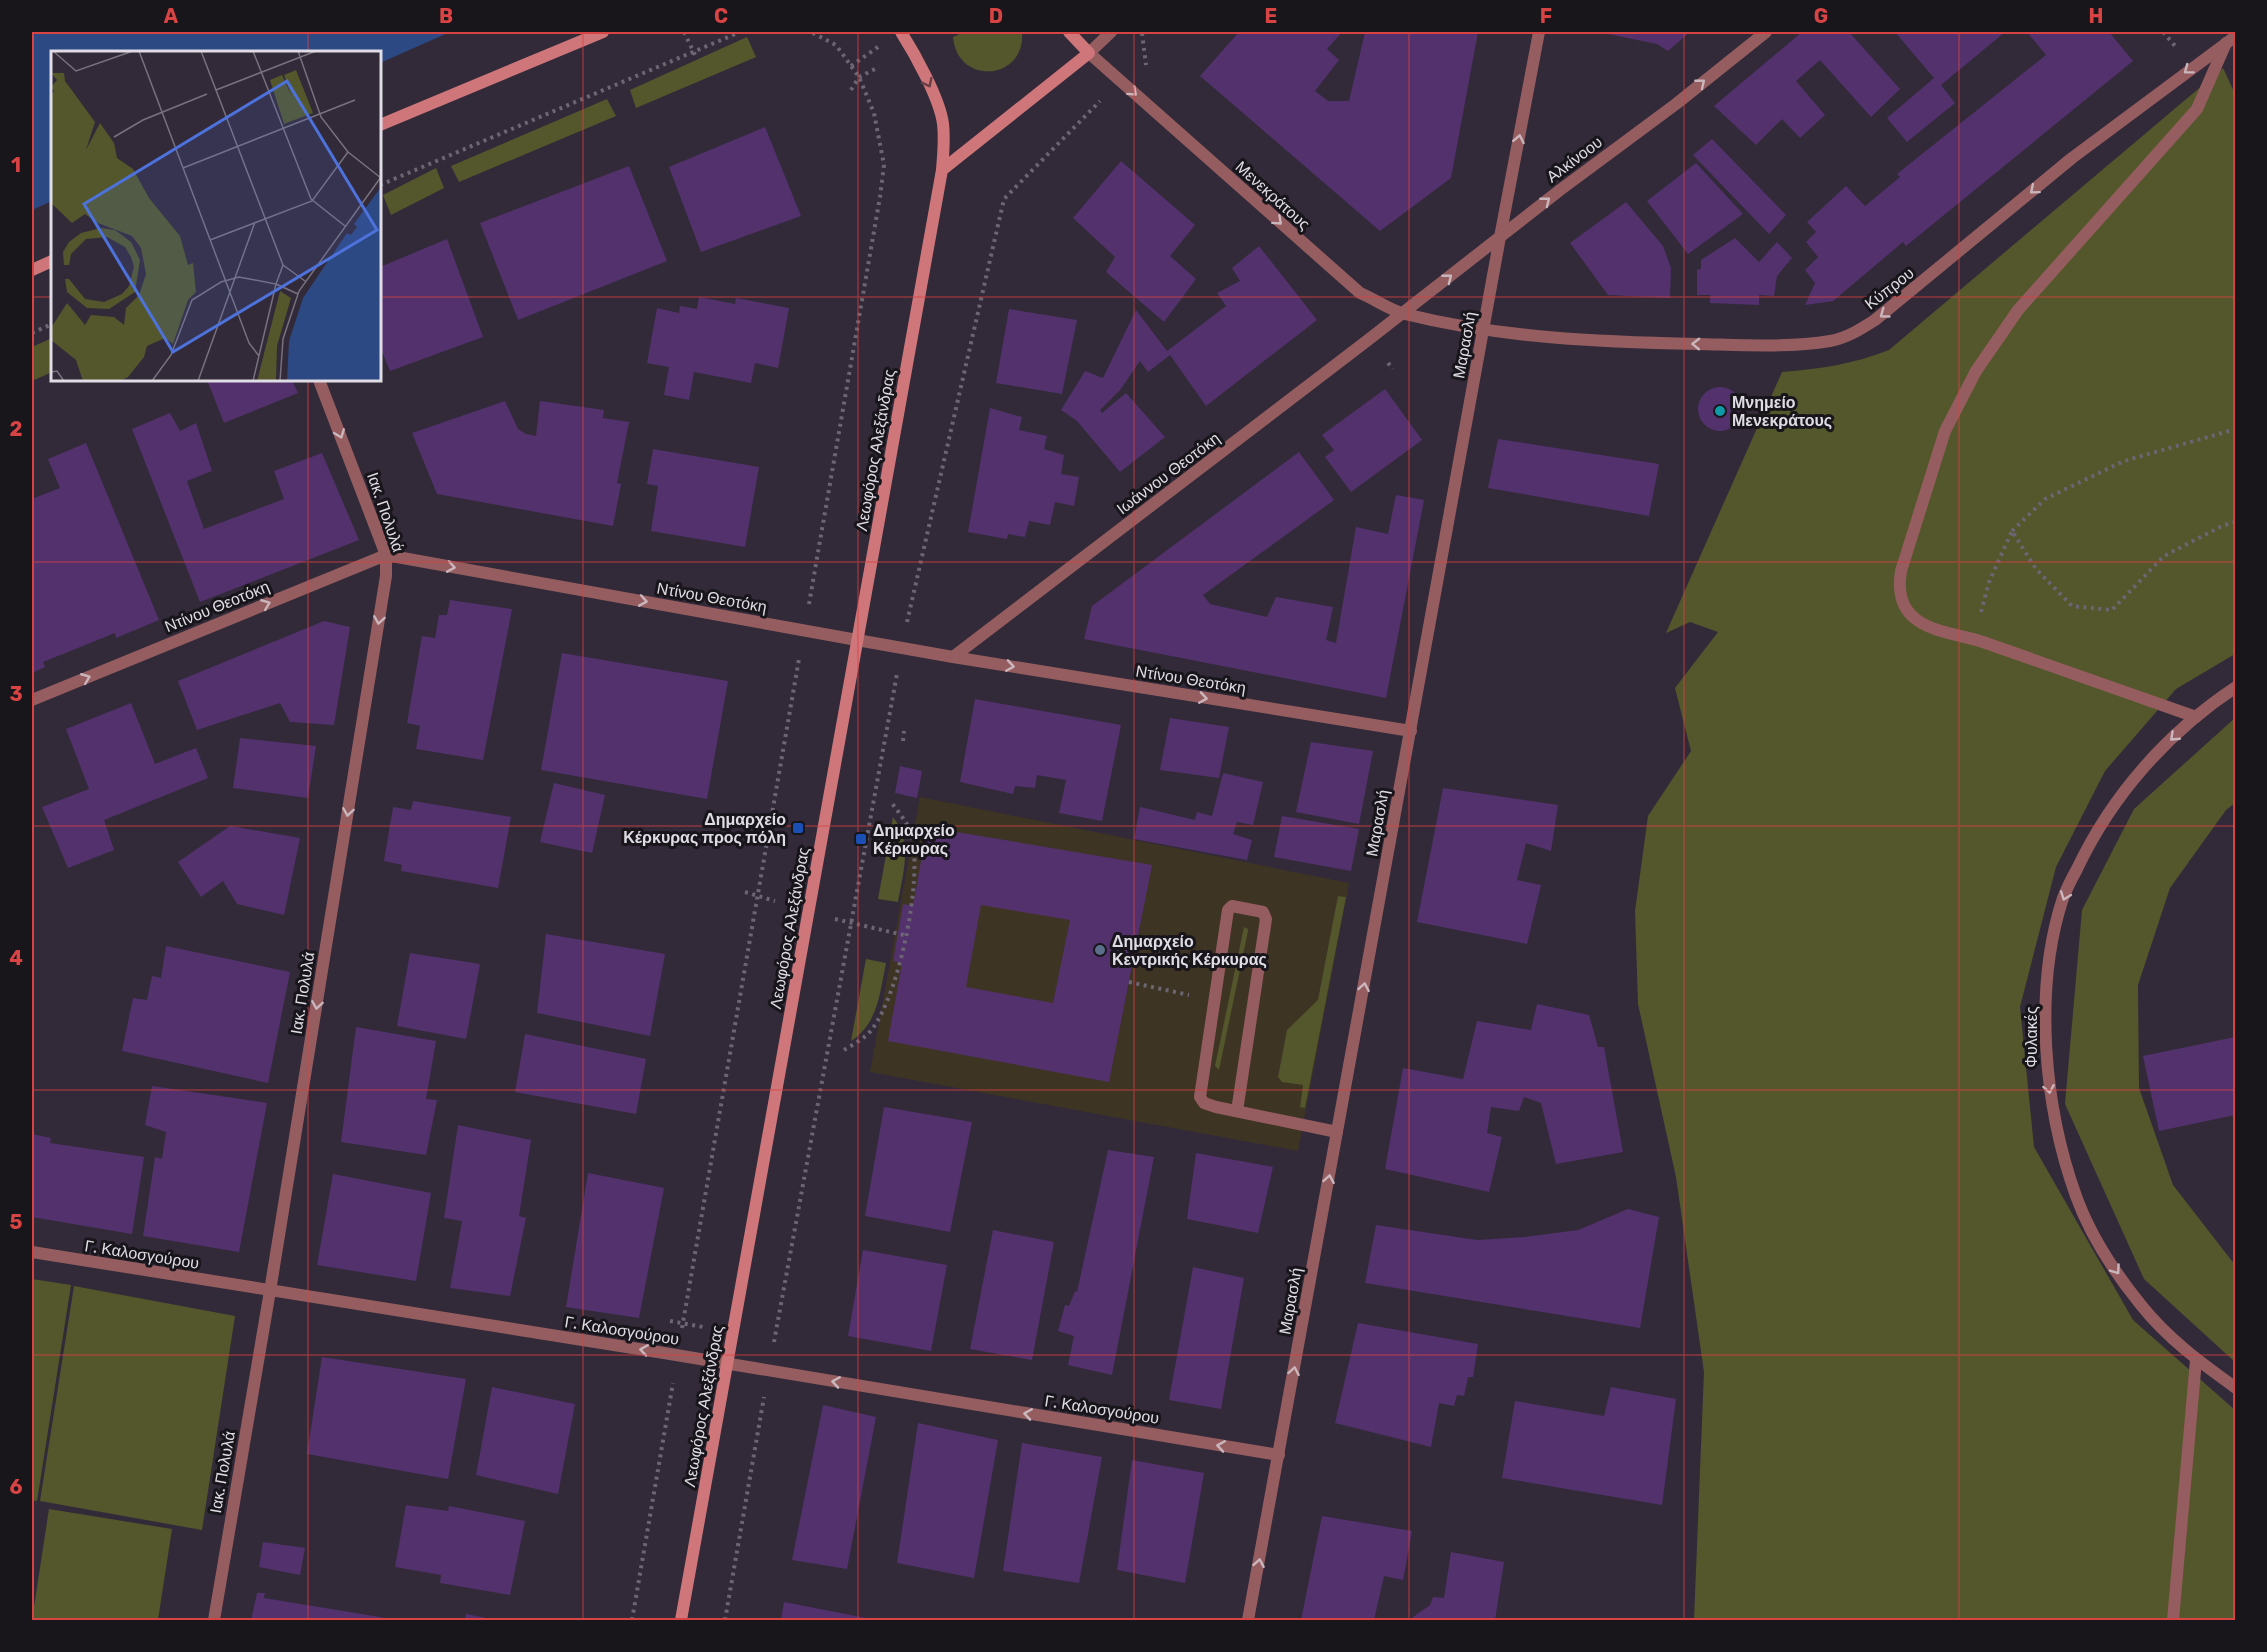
<svg xmlns="http://www.w3.org/2000/svg" width="2267" height="1652" font-family="Rubik,sans-serif">
<rect width="100%" height="100%" fill="#322a39"/>
<path fill="#3e3424" d="M920,797L1349,883L1298,1151L870,1072Z"/>
<path fill="#53572b" d="M964,32H1022C1026,81 957,86 953,37Z
M747,37L756,57L636,108L630,90Z
M2223,68L2236,96L2235,654L2176,689L2105,771L2056,867L2020,1007L2034,1147L2133,1320L2235,1410V1620H1694L1704,1372L1676,1177L1638,1004L1635,911L1648,816L1691,751L1675,688L1718,632L1690,622L1666,633L1782,372C1819,369 1854,364 1889,350Z
M607,99L616,116L459,182L451,166Z
M436,168L444,188L391,215L383,195Z
M52,338V372L32,381V347Z
M2235,718V803L2226,810L2170,888L2138,985L2139,1088L2173,1185L2235,1265V1362L2144,1279L2065,1104L2082,910L2134,809Z
M893,817C913,843 903,873 898,902L878,899Z
M1338,896L1346,897L1305,1108L1300,1107L1303,1085L1282,1082L1278,1077L1287,1030L1318,1000Z
M1244,927L1248,929V931L1219,1070L1215,1066Z
M866,959L886,963C880,992 878,1024 851,1041Z
M32,1279L71,1285L37,1501L32,1500Z
M74,1286L235,1316L202,1530L40,1501Z
M49,1509L172,1529L158,1620H32Z"/>
<path fill="#2c4983" d="M32,32H450L380,63V52H52V201L32,210Z"/>
<path fill="#52316d" fill-rule="evenodd" d="M1239,32H1342L1327,49L1339,60L1315,91L1328,101H1349L1365,32H1478L1451,178L1380,231L1200,76Z
M1604,32H1690L1668,51L1657,44L1603,33Z
M1802,32H1852L1850,33L1900,89L1871,117L1820,60L1796,81L1825,115L1800,138L1782,119L1756,145L1714,106Z
M1895,32H2005L1941,85L1955,103L1907,142L1887,118L1934,78Z
M2027,32H2109L2133,61L1906,246L1903,242L1833,301L1805,305L1815,283L1805,270L1818,257L1806,242L1816,232L1807,222L1846,186L1865,206L1900,177L1897,174L2046,55Z
M765,127L801,216L701,252L669,167Z
M1712,139L1786,215L1769,234L1693,155Z
M1121,161L1195,225L1170,256L1196,279L1164,322L1106,272L1115,257L1073,218Z
M1696,163L1743,214L1688,254L1647,201Z
M629,166L667,261L518,320L480,223Z
M1626,202L1663,246L1671,268L1670,298L1608,295L1570,243Z
M1735,238L1759,262L1777,242L1792,258L1777,276L1774,296L1759,295V305L1710,303V295H1697V270L1701,269V260Z
M447,239L483,337L390,371L380,347V267Z
M1259,246L1317,320L1206,406L1170,355L1148,372L1140,361L1120,390L1100,410L1102,413L1126,393L1165,437L1120,472L1077,421L1061,410L1085,371L1103,378L1136,310L1167,351L1226,306L1217,293L1240,281L1232,268Z
M699,297L735,304L736,298L789,308L778,368L755,363L751,383L694,372L689,400L664,395L669,367L647,363L657,308L679,313L680,306L697,309Z
M1009,309L1077,320L1062,394L996,383Z
M207,380H292L298,393L224,423Z
M1698 409a22 22 0 1 1 44 0a22 22 0 1 1-44 0Z
M1385,389L1422,440L1351,492L1325,457L1334,450L1322,435Z
M505,401L518,429L526,434L536,436L540,401L604,410L603,418L629,422L617,483L621,484L613,526L437,494L412,433Z
M990,408L1022,417L1019,430L1047,436L1044,449L1064,455L1061,474L1079,477L1074,506L1055,502L1050,525L1029,521L1025,537L1008,534L1007,539L968,532Z
M170,413L180,431L196,423L212,471L187,481L204,529L284,499L274,471L322,453L359,540L200,602L132,429Z
M1498,439L1659,464L1649,516L1488,488Z
M86,443L159,620L116,638L115,633L43,662L45,667L32,673V499L60,488L48,459Z
M653,449L759,467L745,547L651,531L658,486L647,484Z
M1299,452L1334,500L1203,595L1210,604L1267,617L1276,597L1333,607L1326,640L1336,643L1356,527L1388,534L1396,495L1424,500L1386,698L1084,639L1092,606Z
M450,600L512,609L483,760L416,749L420,726L407,723L422,636L435,638L439,615H447Z
M324,621L350,627L334,725L290,722L280,703L197,730L178,681Z
M562,653L728,681L707,799L541,770Z
M975,699L1121,725L1102,821L1059,813L1066,780L1037,775L1035,788L1015,786L1013,794L960,782Z
M131,703L155,764L196,748L208,778L104,820L114,850L68,868L42,807L89,789L66,729Z
M1170,718L1229,727L1219,778L1160,770Z
M240,738L316,746L308,798L233,788Z
M1311,742L1373,751L1359,824L1296,812Z
M900,766L922,771L917,798L895,793Z
M1223,773L1263,782L1253,825L1237,822L1233,834L1252,840L1247,860L1134,839L1140,807L1195,820L1197,812L1212,816Z
M554,783L605,795L592,853L540,842Z
M1443,788L1558,805L1551,851L1526,843L1517,880L1541,885L1527,944L1417,922Z
M413,801L511,817L498,888L401,871L402,865L384,861L393,807L411,810Z
M1282,816L1359,829L1351,871L1274,857Z
M230,826L300,838L284,915L237,904L223,881L201,897L178,862Z
M927,827L1152,865L1109,1082L888,1041L902,963L893,961L903,904L913,906ZM981,905L1070,920L1053,1003L966,987Z
M546,934L665,954L650,1036L537,1013Z
M166,946L290,972L268,1083L122,1051L133,998L147,1000L152,976L161,978Z
M410,953L480,964L466,1039L397,1026Z
M1537,1004L1589,1015L1598,1047H1604L1623,1152L1556,1164L1541,1103L1524,1097L1519,1111L1491,1107L1487,1133L1502,1137L1489,1192L1385,1169L1403,1068L1463,1079L1477,1021L1531,1030Z
M356,1027L436,1041L426,1099L437,1100L426,1155L341,1142Z
M525,1034L646,1059L636,1114L515,1092Z
M2235,1037V1115L2159,1131L2143,1056Z
M152,1086L267,1103L239,1252L143,1236L155,1157L162,1159L166,1132L145,1125Z
M884,1107L972,1122L950,1232L865,1216Z
M458,1125L531,1140L519,1216L526,1218L510,1296L450,1288L462,1221L444,1218Z
M32,1134L51,1138L50,1143L144,1157L132,1234L32,1217Z
M1108,1150L1154,1157L1112,1375L1068,1365L1074,1336L1058,1331L1065,1305L1069,1306L1075,1291L1077,1292Z
M1196,1153L1273,1167L1258,1233L1187,1219Z
M588,1173L664,1188L639,1318L566,1307Z
M333,1174L431,1193L416,1281L317,1265Z
M1628,1209L1659,1217L1640,1328L1365,1283L1376,1225L1477,1240L1525,1237L1578,1230Z
M993,1230L1054,1242L1032,1360L970,1349Z
M863,1250L947,1265L931,1351L848,1336Z
M1193,1267L1244,1278L1221,1409L1169,1400Z
M1358,1323L1478,1344L1473,1377H1468L1464,1396L1457,1395L1454,1406L1439,1403L1431,1447L1335,1423Z
M322,1357L466,1379L448,1479L307,1454Z
M492,1387L575,1404L558,1494L476,1475Z
M1611,1387L1676,1399L1662,1505L1502,1478L1515,1401L1604,1416Z
M823,1405L876,1417L847,1569L792,1560Z
M918,1423L998,1440L974,1578L897,1563Z
M1022,1443L1102,1457L1079,1583L1003,1571Z
M1132,1460L1204,1473L1185,1583L1117,1570Z
M406,1505L448,1511L449,1506L525,1521L510,1595L440,1583L441,1575L395,1567Z
M1322,1516L1412,1531L1403,1580L1384,1576L1374,1620H1301Z
M263,1542L305,1548L300,1575L259,1567Z
M1451,1552L1504,1562L1495,1620H1413V1617L1430,1605L1433,1597L1444,1598Z
M257,1593H265L264,1598L386,1618L385,1620H251Z
M784,1602L871,1619V1620H781Z
M466,1614L492,1619V1620H465Z"/>
<g fill="none" stroke-linecap="round" stroke-linejoin="round">
<path stroke="#6c6673" stroke-width="4" stroke-dasharray="3 4.5" stroke-linecap="butt" d="M684,32L696,57
M2163,32L2176,47
M1142,33L1146,65
M851,66L878,47
M851,90L859,77L879,67
M380,185L740,32
M32,333L52,324
M1388,363L1393,369
M2012,531L2045,499L2124,461L2229,431L2236,432
M809,604L880,197L884,165L874,113L859,77L836,45L811,32
M1981,612L1989,582L2012,531L2036,569L2072,606L2112,610L2164,556L2224,525L2236,522
M907,622L1004,199L1100,101
M903,741L904,731
M745,892L775,901
M835,919L908,936
M1129,982L1189,995
M844,1050C854,1044 866,1038 873,1028C900,990 922,882 912,837C909,824 899,813 891,802
M670,1321L703,1327
M682,1328L799,659
M774,1342L897,674
M632,1620L673,1383
M725,1620L764,1397"/>
<path stroke="#955d5f" stroke-width="12" d="M2196,717C2125,692 2054,667 1983,642C1962,635 1935,633 1917,620C1900,608 1898,590 1901,571L1945,431L1976,371L2018,310L2197,109L2226,43
M1237,1111L1266,919L1263,912L1232,906L1228,910L1200,1097L1204,1103L1216,1107L1337,1132
M2173,1620L2196,1360"/>
<path stroke="#955d5f" stroke-width="12" d="M1500,237L1539,32
M953,657L1411,731
M2236,687C2168,732 2112,795 2077,869C2072,878 2067,888 2063,898C2033,989 2044,1107 2076,1196C2090,1235 2115,1273 2141,1305C2167,1338 2201,1363 2236,1388
M32,700L386,555L857,640
M32,1252L664,1353L1279,1455
M214,1620L270,1291L386,576V555L319,380"/>
<path stroke="#955d5f" stroke-width="12" d="M1111,32L1089,53L1360,293C1375,299 1389,310 1405,314C1501,338 1600,342 1698,344C1742,345 1787,348 1830,341C1847,338 1861,329 1875,320L2072,158L2236,36
M857,640L953,657L1368,340L1560,190L1676,104L1766,32
M1248,1620L1500,237"/>
<path stroke="#cf767a" stroke-width="12" d="M380,125L603,32
M942,170L1089,53L1069,32
M32,270L52,261
M681,1620L942,170C943,155 945,140 943,124C940,99 915,54 901,32"/>
</g>
<defs><path id="oneway-chevron" d="M-2-3.5L2.5 0L-2 3.5" fill="none" stroke-width="1.6" stroke-linecap="round" stroke-linejoin="round" transform="scale(1.5)"/></defs>
<g stroke="#cab6bd">
<use href="#oneway-chevron" transform="translate(2188 70) rotate(143)"/>
<use href="#oneway-chevron" transform="translate(1701 83) rotate(-39)"/>
<use href="#oneway-chevron" transform="translate(1133 92) rotate(42)"/>
<use href="#oneway-chevron" transform="translate(1519 139) rotate(-79)"/>
<use href="#oneway-chevron" transform="translate(2034 190) rotate(140)"/>
<use href="#oneway-chevron" transform="translate(1546 201) rotate(-38)"/>
<use href="#oneway-chevron" transform="translate(1278 221) rotate(42)"/>
<use href="#oneway-chevron" transform="translate(1448 278) rotate(-38)"/>
<use href="#oneway-chevron" transform="translate(1884 314) rotate(144)"/>
<use href="#oneway-chevron" transform="translate(1696 344) rotate(-179)"/>
<use href="#oneway-chevron" transform="translate(340 434) rotate(69)"/>
<use href="#oneway-chevron" transform="translate(451 567) rotate(10)"/>
<use href="#oneway-chevron" transform="translate(643 601) rotate(10)"/>
<use href="#oneway-chevron" transform="translate(266 604) rotate(-22)"/>
<use href="#oneway-chevron" transform="translate(379 620) rotate(99)"/>
<use href="#oneway-chevron" transform="translate(1010 666) rotate(9)"/>
<use href="#oneway-chevron" transform="translate(86 678) rotate(-22)"/>
<use href="#oneway-chevron" transform="translate(1203 698) rotate(9)"/>
<use href="#oneway-chevron" transform="translate(2174 737) rotate(137)"/>
<use href="#oneway-chevron" transform="translate(348 812) rotate(99)"/>
<use href="#oneway-chevron" transform="translate(2065 896) rotate(110)"/>
<use href="#oneway-chevron" transform="translate(1364 987) rotate(-80)"/>
<use href="#oneway-chevron" transform="translate(317 1005) rotate(99)"/>
<use href="#oneway-chevron" transform="translate(2049 1089) rotate(80)"/>
<use href="#oneway-chevron" transform="translate(1329 1179) rotate(-80)"/>
<use href="#oneway-chevron" transform="translate(2116 1270) rotate(55)"/>
<use href="#oneway-chevron" transform="translate(644 1350) rotate(-171)"/>
<use href="#oneway-chevron" transform="translate(1294 1371) rotate(-80)"/>
<use href="#oneway-chevron" transform="translate(836 1382) rotate(-171)"/>
<use href="#oneway-chevron" transform="translate(1028 1414) rotate(-171)"/>
<use href="#oneway-chevron" transform="translate(1221 1446) rotate(-171)"/>
<use href="#oneway-chevron" transform="translate(1259 1563) rotate(-80)"/>
</g>
<use stroke="#6a4146" href="#oneway-chevron" transform="translate(928 83) rotate(64)"/>
<path fill="none" stroke="#d84344" stroke-width="1.5" stroke-opacity="0.55" d="M308,32V52M583,32V1620M858,32V1620M1134,32V1620M1409,32V1620M1684,32V1620M1959,32V1620M32,297H52M380,297H2236M308,380V1620M32,562H2236M32,826H2236M32,1090H2236M32,1355H2236"/>
<circle fill="#0f9aa8" stroke="#18151b" stroke-width="2" cx="1720" cy="411" r="6"/>
<g fill="#1a4fb4" stroke="#18151b" stroke-width="2">
<rect x="792" y="822" width="12" height="12" rx="3"/>
<rect x="855" y="833" width="12" height="12" rx="3"/>
</g>
<circle fill="#5c6f8a" stroke="#18151b" stroke-width="2" cx="1100" cy="950" r="6"/>
<g text-anchor="middle" stroke-width="6" stroke-linejoin="round" paint-order="stroke">
<g font-size="16" fill="#e0dce5" stroke="#18151b">
<text transform="translate(1574 159) rotate(-37)" y="6">Αλκίνοου</text>
<text transform="translate(1273 195) rotate(42)" y="6">Μενεκράτους</text>
<text transform="translate(1889 288) rotate(-38)" y="6">Κύπρου</text>
<text transform="translate(1464 345) rotate(-80)" y="6">Μαρασλή</text>
<text transform="translate(875 450) rotate(-80)" y="6">Λεωφόρος Αλεξάνδρας</text>
<text transform="translate(1168 473) rotate(-37)" y="6">Ιωάννου Θεοτόκη</text>
<text transform="translate(386 512) rotate(71)" y="6">Ιακ. Πολυλά</text>
<text transform="translate(712 597) rotate(10)" y="6">Ντίνου Θεοτόκη</text>
<text transform="translate(217 606) rotate(-22)" y="6">Ντίνου Θεοτόκη</text>
<text transform="translate(1191 679) rotate(9)" y="6">Ντίνου Θεοτόκη</text>
<text transform="translate(1377 823) rotate(-80)" y="6">Μαρασλή</text>
<text transform="translate(789 928) rotate(-80)" y="6">Λεωφόρος Αλεξάνδρας</text>
<text transform="translate(302 993) rotate(-81)" y="6">Ιακ. Πολυλά</text>
<text transform="translate(2031 1037) rotate(-90)" y="6">Φυλακές</text>
<text transform="translate(142 1254) rotate(9)" y="6">Γ. Καλοσγούρου</text>
<text transform="translate(1290 1301) rotate(-80)" y="6">Μαρασλή</text>
<text transform="translate(622 1330) rotate(9)" y="6">Γ. Καλοσγούρου</text>
<text transform="translate(703 1406) rotate(-80)" y="6">Λεωφόρος Αλεξάνδρας</text>
<text transform="translate(1102 1409) rotate(9)" y="6">Γ. Καλοσγούρου</text>
<text transform="translate(222 1472) rotate(-80)" y="6">Ιακ. Πολυλά</text>
</g>
<g font-size="16" font-weight="bold" fill="#e0dce5" stroke="#18151b" text-anchor="start">
<text x="1732" y="408">Μνημείο<tspan x="1732" dy="18">Μενεκράτους</tspan></text>
<text x="786" y="825" text-anchor="end">Δημαρχείο<tspan x="786" dy="18">Κέρκυρας προς πόλη</tspan></text>
<text x="873" y="836">Δημαρχείο<tspan x="873" dy="18">Κέρκυρας</tspan></text>
<text x="1112" y="947">Δημαρχείο<tspan x="1112" dy="18">Κεντρικής Κέρκυρας</tspan></text>
</g>
</g>
<g transform="translate(51 51)">
<rect width="330" height="330" fill="#322a39"/>
<path d="M245,19L262,62L233,73L219,29L231,24L241,46L233,24ZM0,22H13L14,30L44,71L35,99L49,72L63,92L66,107L82,118L98,147L129,185L137,214L142,212L145,241L137,249L122,293L114,287L96,295L93,306L77,326L69,330H32L25,309L0,289V277L16,252L34,274L40,264L63,266L73,274L75,257L88,244L95,223L90,197L81,185L47,172L34,163L21,172L0,152V44L3,40L0,36L6,29ZM50,177L64,179L80,191L89,209L84,241L58,258L36,257L16,241L14,228H18L34,248L53,251L71,243L78,235L83,216L80,206L74,196L56,186L35,188L20,203L18,214H13L12,201L18,191L30,182ZM229,240L240,247L226,295L225,330H206Z" fill="#53572b"/>
<path d="M330,136V330H236L238,290L252,247L296,182L300,184L306,176L303,173Z" fill="#2c4983"/>
<path fill="none" stroke="#78717e" stroke-width="1.5" d="M2,0L25,20L82,0M88,0L198,292L208,305M150,0L232,214L254,230M202,0L260,148L294,175M247,0L270,66L297,101L330,127M165,39L265,0M63,86L92,69L156,43M132,117L304,49M159,189L261,150L297,101M232,214L225,233L247,243M0,321L6,320L13,330M101,330L120,304L141,249L170,231L188,226L225,233L202,330M147,330L204,171M229,330L232,288L248,240L330,126"/>
<path fill="#4e72db" fill-opacity="0.15" stroke="#4e72db" stroke-width="3" d="M236,30L326,179L122,301L33,153Z"/>
<rect width="330" height="330" fill="none" stroke="#e0dce5" stroke-width="3"/>
</g>
<rect width="2267" height="1652" fill="none" stroke="#18151b" stroke-width="66"/>
<rect x="33" y="33" width="2201" height="1586" fill="none" stroke="#d84344" stroke-width="2"/>
<g font-size="20" text-anchor="middle" font-weight="bold" fill="#d84344">
<text x="171" y="23">A</text>
<text x="446" y="23">B</text>
<text x="721" y="23">C</text>
<text x="996" y="23">D</text>
<text x="1271" y="23">E</text>
<text x="1546" y="23">F</text>
<text x="1821" y="23">G</text>
<text x="2096" y="23">H</text>
<text x="16" y="172">1</text>
<text x="16" y="436">2</text>
<text x="16" y="701">3</text>
<text x="16" y="965">4</text>
<text x="16" y="1229">5</text>
<text x="16" y="1494">6</text>
</g>
</svg>
